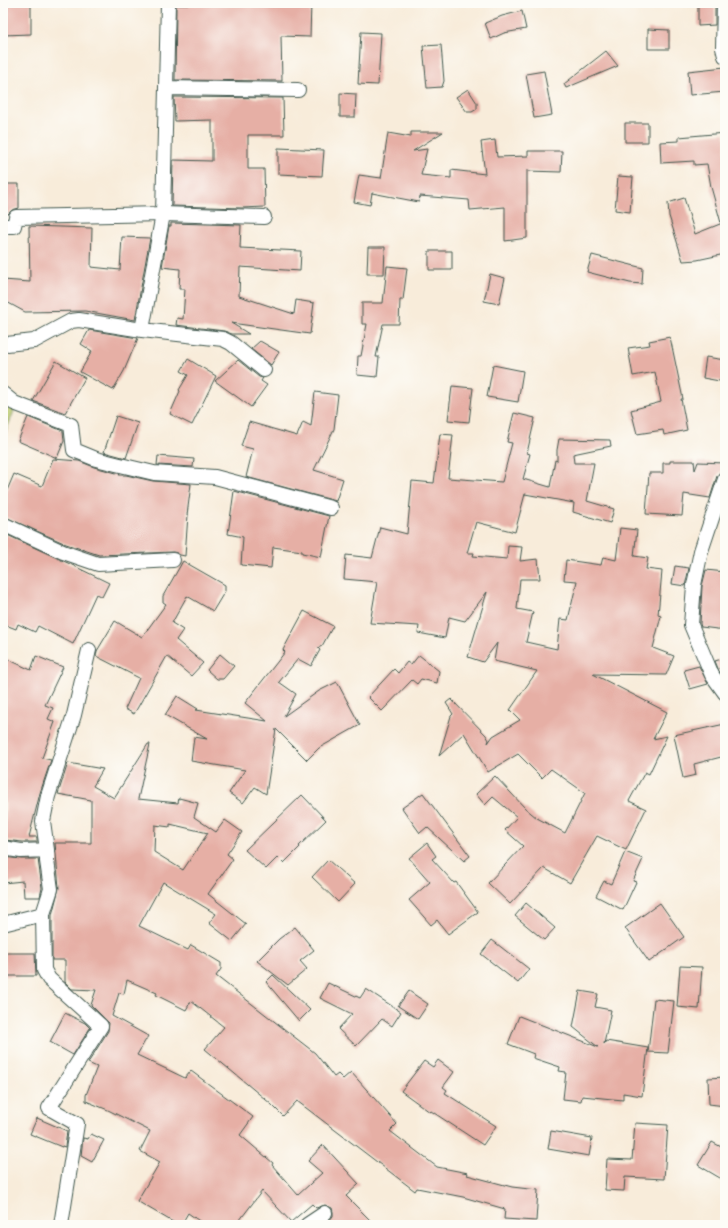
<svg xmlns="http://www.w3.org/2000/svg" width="728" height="1228" font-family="'Gentium Book Plus',serif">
<rect width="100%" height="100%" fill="#fdfcf7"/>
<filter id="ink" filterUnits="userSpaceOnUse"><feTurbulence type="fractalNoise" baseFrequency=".025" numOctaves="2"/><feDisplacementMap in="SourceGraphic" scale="8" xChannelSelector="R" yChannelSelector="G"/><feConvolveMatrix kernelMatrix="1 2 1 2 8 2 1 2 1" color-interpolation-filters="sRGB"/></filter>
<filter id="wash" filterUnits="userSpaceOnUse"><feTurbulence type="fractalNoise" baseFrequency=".012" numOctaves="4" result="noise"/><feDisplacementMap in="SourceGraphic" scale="16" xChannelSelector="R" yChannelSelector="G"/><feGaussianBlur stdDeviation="0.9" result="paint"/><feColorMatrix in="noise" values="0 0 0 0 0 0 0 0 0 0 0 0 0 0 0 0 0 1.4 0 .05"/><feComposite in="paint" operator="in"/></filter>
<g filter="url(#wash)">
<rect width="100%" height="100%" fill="#f8ecda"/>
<path fill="#bac96c" stroke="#6c8350" d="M3,396L16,406L3,439Z"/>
<g id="blocks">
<path fill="#e6afa5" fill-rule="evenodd" d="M3,3H31V34L3,35Z
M188,3H311L310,37L281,36L282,81L175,80L176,5H188Z
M698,5H715V25L698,26Z
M522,11L526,29L504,33L491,39L485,23L502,16Z
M648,29L669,30V49H648Z
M361,32L381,33L378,85L358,84Z
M441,45L444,81L442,87L427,88L423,46Z
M606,51L618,66L566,88L564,84Z
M725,67V92L690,95L688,71Z
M544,71L552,115L534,118L526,74Z
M468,89L477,103V109L472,112H467L456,97Z
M340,93L356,94L355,117H340Z
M174,97L283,98L284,135H248V169H264L265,207L242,208L172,206L173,160L212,161V120L175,121Z
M625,123H648V142H625Z
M411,132H443L413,151L427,149L421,175L451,178V170L485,174L481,142L495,140L497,157L528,156V151H562L561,172L527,171V238L505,241V207L470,210L469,200L420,196L419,202L372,193L370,205L354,202L359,175L381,178L388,133L411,137Z
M725,133V222L721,223L711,187L707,164L694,165V161L661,163L660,142L679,141V137Z
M278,148L324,150L322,176L278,174Z
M618,176L633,177L630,212L615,210Z
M3,184H19V208L12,210L8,214H3Z
M684,198L695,234L725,222V254L697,260L683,261L669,216L668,203Z
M171,223L241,225L240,248L301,251L300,271L240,267L239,296L294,314L296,300L314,303L310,334L231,323L249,334H232L224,331L176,325L177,318L183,319L185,289H179L180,269L162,267L169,226H171Z
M29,226L92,228L91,267L120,270L122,237L150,238L135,320L85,311L25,312L3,300V280L30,282Z
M368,247H385L384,274H367Z
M429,251H452V270H429Z
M592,255L643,268L642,284L630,283L587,272Z
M387,266L407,268L403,300H400L399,324H383L376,357H379L377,377L357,375L358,356H361L367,324H362V303H383Z
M490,274L505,278L499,304L484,301Z
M89,330L138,338L124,371L113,390L80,372L92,351L81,344Z
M670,337L683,399H681L687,430L664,435L663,430L637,434L631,410L661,402L655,372L633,376L628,348L650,345L649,341Z
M260,341L279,352L271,365L251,349Z
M706,357L725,360V382L703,378Z
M188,359L216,376L192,425L170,414L180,391L179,390L188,375L181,371Z
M238,360L259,377L263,378L261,381L267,385L251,407L215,381Z
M56,361L85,378L65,413L33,401Z
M493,365L523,371L518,402L487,397Z
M452,386L473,388L469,422L448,420Z
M315,392L338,395L334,429L314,470L343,479L336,501L246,477L253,449L241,446L249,422L297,436L303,422L311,426Z
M514,413L535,418L527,453L530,454L523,479L550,487L555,460L557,461V450L559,439L610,440L611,446L573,454L574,463H594L587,501L614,509L610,523L573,512L574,503L525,494L515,532L476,522L467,553H474L473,556L507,559L508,546L522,547L520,561L538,559L540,579H520L517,609L533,612L526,642L557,649L560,619L568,620L577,581L564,580L566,560L601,565L603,557L616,560L620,528L637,530L634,556L648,558L646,569L662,571L658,615L661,616L653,648L674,656L666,675L593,674L667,712L653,739L667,736L649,774L645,772L629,801L646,809L626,850L597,836L570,883L544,868L510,904L488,883L523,846L505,830L517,817L493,797L485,805L476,794L495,776L525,808L537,818L565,833L585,793L551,769L542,778L518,754L488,772L464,733L439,756L451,716L453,714L446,703L451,699L486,735L489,740L488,743L493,736L520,720L510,710L537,671L494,661L497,643L483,662L468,657L487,592L465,621L449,617L445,638L418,633L419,626L370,623L377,582L344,579L346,555L372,558L380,527L407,534L412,481L434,483L440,434L453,435L448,478L502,482L512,443L507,442Z
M116,416L138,423L126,458L104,452Z
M28,417L63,431L64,441L57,458L18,441Z
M158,456L194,459L193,467L157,465Z
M53,459L79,461L94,467L120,474L119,475H126L153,481L191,484L187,515H188L185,556L180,555L177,553L173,552L99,555L66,544L3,516V500L14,474L42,486Z
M670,461H694L695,470L698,462L725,463V471L720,472L717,476L710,498L684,494L682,516L646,514L649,473H663V463H670Z
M234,491L329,516L321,557L302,553V551L273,547L271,568L241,565L243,537L228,534Z
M3,533L70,564L109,583L102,597L96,594L73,644L38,626L35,632L18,624L16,629L3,624Z
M183,561L225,585V591L213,611L187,596L172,623L183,630L176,640L203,663L191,676L167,656L134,714L125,709L139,678L96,656L97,651L115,621L142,637L166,604L163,602V596Z
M675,566L689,568L685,586L672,584Z
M706,570L725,572V630L701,627L700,624L702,586Z
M304,611L333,626L322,646L318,648L320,650L311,666L298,659L279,682L296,694L284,716L319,691L337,682L360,725L319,748L307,760L276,729L266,794L255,787L243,803L229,793L245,770L191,761L194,737L207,739L165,715L177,696L198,709L196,710L267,721L245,703L285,652L283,650Z
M220,654L234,666L223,679H217L207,670Z
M419,655L439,671L437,683L421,679L417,684L412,680L382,711L368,697L394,669L398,673L407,662L411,665Z
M36,656L63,667L45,705L53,708L48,719L55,722L42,758L51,760L40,793L29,837H37V842H22L5,840V803H3V657L31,670Z
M725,658V678L719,671L715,661Z
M699,666L708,684L690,689L684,670Z
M725,724V756L694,764L696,775L683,778L674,735Z
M148,744H150L138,799L178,803L179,798L198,803L194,817L216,832L225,820L242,832L227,854L233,859L208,894L246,924L232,941L209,923L216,914L163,882L139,926L188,950L191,945L221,963V969L216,976L315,1053L334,1077L338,1074L343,1079L351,1072L397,1124L390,1131L437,1167L468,1173L467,1175L512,1187L538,1190L536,1221L504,1219L505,1209L463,1197L417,1188L415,1191L297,1101L283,1116L271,1104L205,1049L224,1027L191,1001L186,1010L156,995L157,993L127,980L124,994L119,993L112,1016L148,1036L137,1055L185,1078L191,1071L253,1117L240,1135L273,1163L272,1165L298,1195L322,1173L308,1161L323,1145L359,1184L346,1196L375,1225H333L329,1221L333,1216V1212L332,1208L325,1205L316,1208L312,1204L291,1222L262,1191L236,1225H205L188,1213L181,1225H178L137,1201L160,1162L140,1151L150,1131L108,1110L86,1101V1095L97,1067L88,1063L108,1031L109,1023L91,1005L96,990L72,989L65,982V960H52V915L59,888L55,843H91V800L58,794L68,763L103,769L93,786L114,798ZM170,824L208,833L183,870L154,852L155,825L170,827Z
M423,793L470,856L464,861L427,827L420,833L402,808Z
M302,795L326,820L299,846L300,847L284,863L278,857L266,869L245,850Z
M427,843L436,856L432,859L454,883L456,882L478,912L448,934L437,920L431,925L409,900L430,882L409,858Z
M625,852L643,859L633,881L636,882L623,910L596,896L604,881L611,884Z
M3,857L21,859H38L42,888L40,897H24L23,881L3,883Z
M328,860L355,884L338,902L312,877Z
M526,903L555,928L544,940L515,916Z
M660,903L684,937L649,962L625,928Z
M295,927L314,950L300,961L307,969L288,985L257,961L279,939Z
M492,940L529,969L518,983L481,954Z
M5,953H35L36,976H5Z
M680,966L702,967L699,1009L677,1007Z
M273,975L310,1010L299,1021L266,982Z
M328,983L360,998L366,989L401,1012L392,1026L382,1019L356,1046L338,1029L352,1014L320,998Z
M409,991L428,1004L418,1019L398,1006Z
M580,991L598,994L595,1007L611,1010L604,1044L606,1041L648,1048L642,1096L623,1093V1100L582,1096L581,1101L563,1099L566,1072L559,1071L560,1067L533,1058L534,1054L508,1044L519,1016L598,1047L573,1027Z
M654,999L674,1001L668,1053L648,1052Z
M65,1013L85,1023L90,1028L73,1055L50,1042Z
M438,1060L454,1072L443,1087L447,1090L445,1093L496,1126L483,1145L431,1111L430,1112L401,1091L424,1061L433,1067Z
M725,1077V1106L709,1104L708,1078Z
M37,1118L67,1131L65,1147L62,1146V1147L30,1134Z
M635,1123L668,1125L664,1179L625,1177L624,1191L605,1190L607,1159L632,1160Z
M551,1131L592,1138L589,1156L548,1149Z
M91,1134L104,1140L92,1162L81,1156L83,1138L88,1139Z
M712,1142L725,1149V1181L698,1165Z"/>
</g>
</g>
<g filter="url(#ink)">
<use href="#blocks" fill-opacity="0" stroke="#40574d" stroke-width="1"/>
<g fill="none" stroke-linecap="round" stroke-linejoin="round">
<g stroke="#40574d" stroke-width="16">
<path id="street" d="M724,3L723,48L725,56
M167,88L298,90
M3,226H14L16,217L163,214L168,3
M142,330L223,339L231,343L264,370
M3,343L7,344L34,341L71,321L79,320L142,330L163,214L264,217
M3,394L14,403L71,425L74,450L96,459L116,464L154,473L215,477L331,508
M725,479L701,551L694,585L691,625L712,675L725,693
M3,524L63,552L98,564L173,560
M3,848L21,851L47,850L43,821L48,796L74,715L89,650
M43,914L44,970L49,979L101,1026L49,1108L77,1124L61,1225
M3,924L43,914L51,889L47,861V850
M307,1225L325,1213"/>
</g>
<use href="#street" stroke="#fff" stroke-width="14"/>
</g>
</g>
<rect width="728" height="1228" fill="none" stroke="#fdfcf7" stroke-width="16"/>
</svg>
